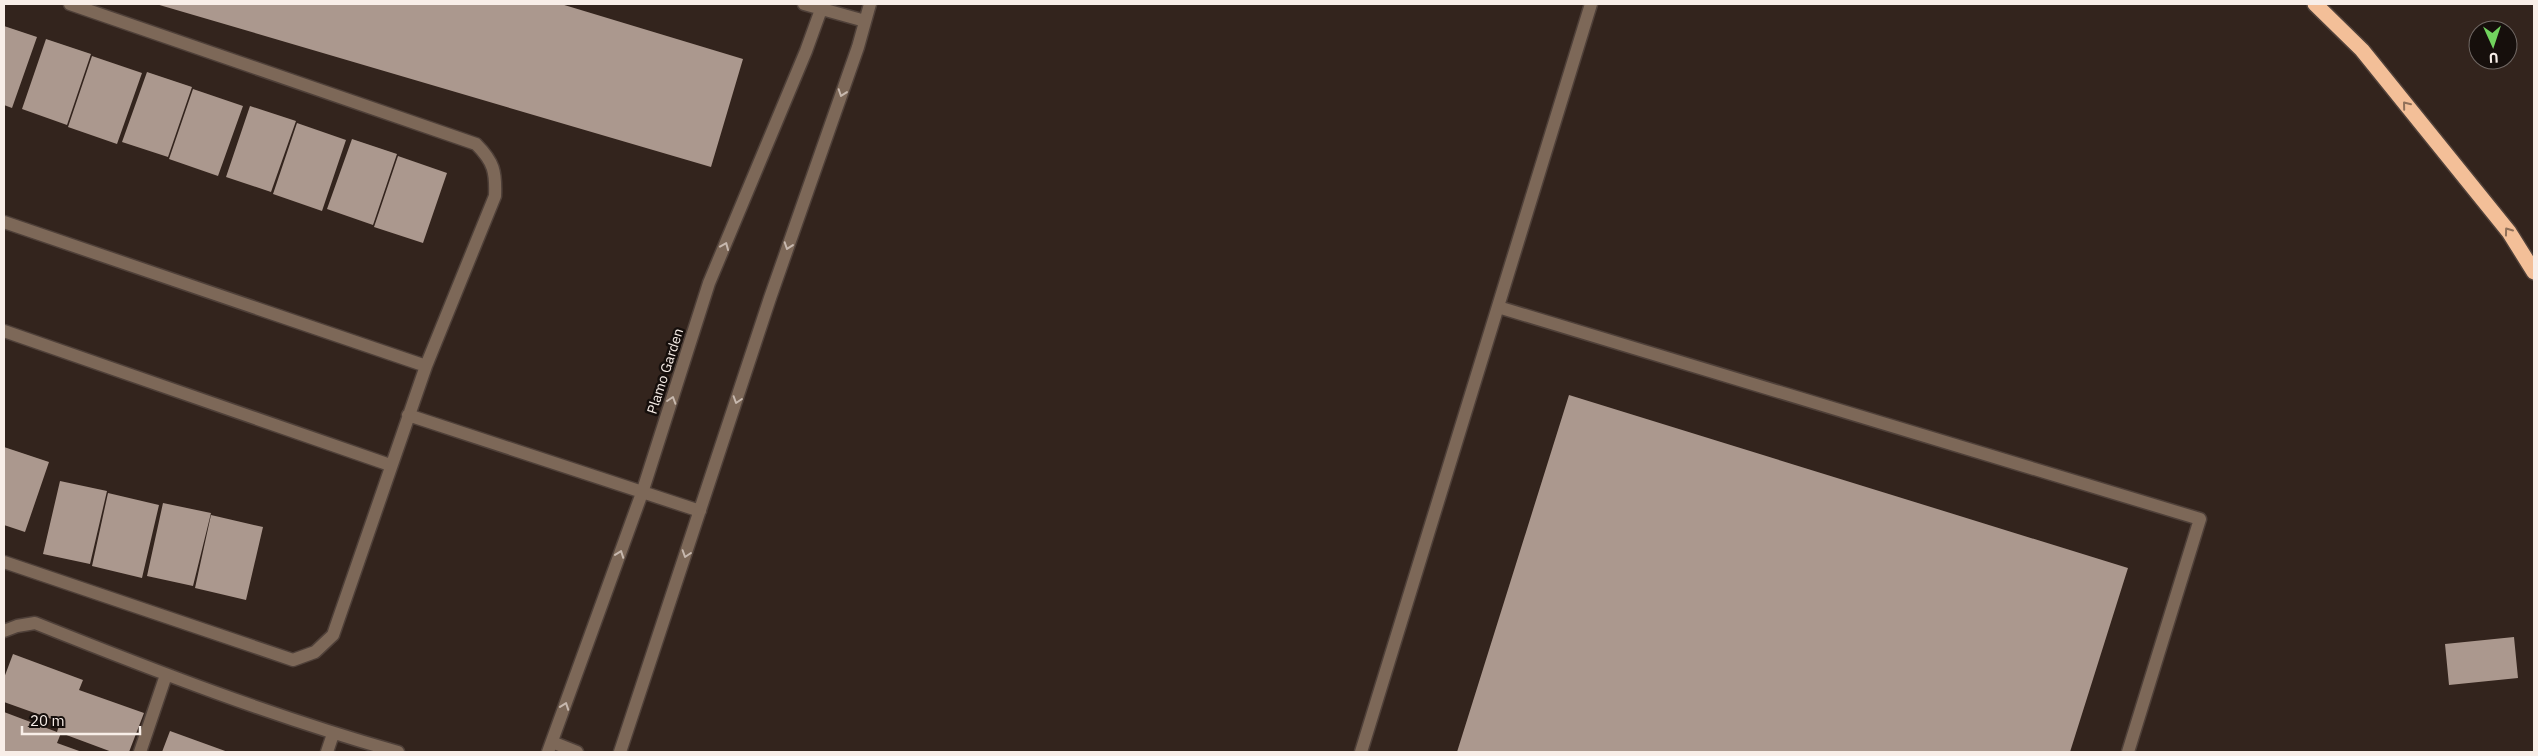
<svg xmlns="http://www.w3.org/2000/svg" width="2538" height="756" font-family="'IBM Plex Sans',sans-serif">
<rect width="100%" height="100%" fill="#33241d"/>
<path fill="#ab988e" d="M156,4H561L743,59L711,167Z
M4,26L37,37L12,108L4,105Z
M46,39L91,54L67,125L22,109Z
M92,56L142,73L117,144L68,127Z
M147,72L192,87L168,157L122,142Z
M193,89L243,106L218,176L169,159Z
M250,106L296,121L271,192L226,177Z
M297,123L346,140L322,211L273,194Z
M352,139L397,154L373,225L327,209Z
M398,156L447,173L423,243L374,227Z
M1569,395L2128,568L2070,752H1457Z
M4,447L49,462L25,532L4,525Z
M60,481L107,491L90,564L43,554Z
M108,493L159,505L142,578L92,566Z
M163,503L211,513L193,586L147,576Z
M211,515L263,527L246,600L195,588Z
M2514,637L2518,678L2449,685L2445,644Z
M13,654L83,680L79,690L144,713L129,752H112L61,733L57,743L82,752H4V712L57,732L60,722L4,702V678Z
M170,731L228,752H162Z"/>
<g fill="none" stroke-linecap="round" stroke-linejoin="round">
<g stroke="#4f4039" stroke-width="15">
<path id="lane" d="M1498,307L2200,519L2128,752
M1361,752L1591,4"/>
</g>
<g stroke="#4f4039" stroke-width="15">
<path id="street" d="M804,4L865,21
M4,222L426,366
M4,331L390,465
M408,415L700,511
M4,562L293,660L315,652L333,635L426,366L495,196C496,172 494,162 476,144L70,4
M4,631L17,626L35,623C155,671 274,717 398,752
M552,742L577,752
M140,752L166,675
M327,752L333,734
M548,752L642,493L709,283L806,51L823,4
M620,752L770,298L858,47L870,4"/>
</g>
<g stroke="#4f4039" stroke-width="18">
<path id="highway" d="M2315,4L2362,50L2509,232L2534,272"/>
</g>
<use href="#lane" stroke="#7d6858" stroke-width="12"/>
<use href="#street" stroke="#7d6858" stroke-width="12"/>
<use href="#highway" stroke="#f3bf98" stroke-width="15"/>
</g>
<defs><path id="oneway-chevron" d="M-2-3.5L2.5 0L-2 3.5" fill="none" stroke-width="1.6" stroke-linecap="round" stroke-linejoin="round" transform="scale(1.25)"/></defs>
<g stroke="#c7b8ae">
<use href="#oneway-chevron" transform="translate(842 93) rotate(109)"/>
<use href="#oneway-chevron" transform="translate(725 246) rotate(-67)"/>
<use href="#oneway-chevron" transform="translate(788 246) rotate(109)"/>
<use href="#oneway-chevron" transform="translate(672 400) rotate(-72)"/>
<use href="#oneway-chevron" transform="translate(737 400) rotate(108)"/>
<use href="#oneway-chevron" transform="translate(620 554) rotate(-70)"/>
<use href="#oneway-chevron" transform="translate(686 554) rotate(108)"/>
<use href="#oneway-chevron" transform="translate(565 706) rotate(-70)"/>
</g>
<g stroke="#907059">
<use href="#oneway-chevron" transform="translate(2406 105) rotate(-129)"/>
<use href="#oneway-chevron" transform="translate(2508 231) rotate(-126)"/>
</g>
<g text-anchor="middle" stroke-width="5" stroke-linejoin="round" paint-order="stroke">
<g font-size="14" fill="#f8eee8" stroke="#160f0c">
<text transform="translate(665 371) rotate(-72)" y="5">Plamo Garden</text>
</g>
</g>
<rect width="2538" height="756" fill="none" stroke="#f8eee8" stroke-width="10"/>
<g transform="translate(2493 45) rotate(177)"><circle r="24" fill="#160f0c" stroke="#706864"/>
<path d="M0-4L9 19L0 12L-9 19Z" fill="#71d35e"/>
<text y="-8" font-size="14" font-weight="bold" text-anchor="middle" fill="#f8eee8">U</text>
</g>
<path d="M22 726v8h118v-8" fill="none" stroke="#f8eee8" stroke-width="2.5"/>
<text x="30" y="726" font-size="15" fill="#f8eee8" stroke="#160f0c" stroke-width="4" paint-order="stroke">20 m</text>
</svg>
